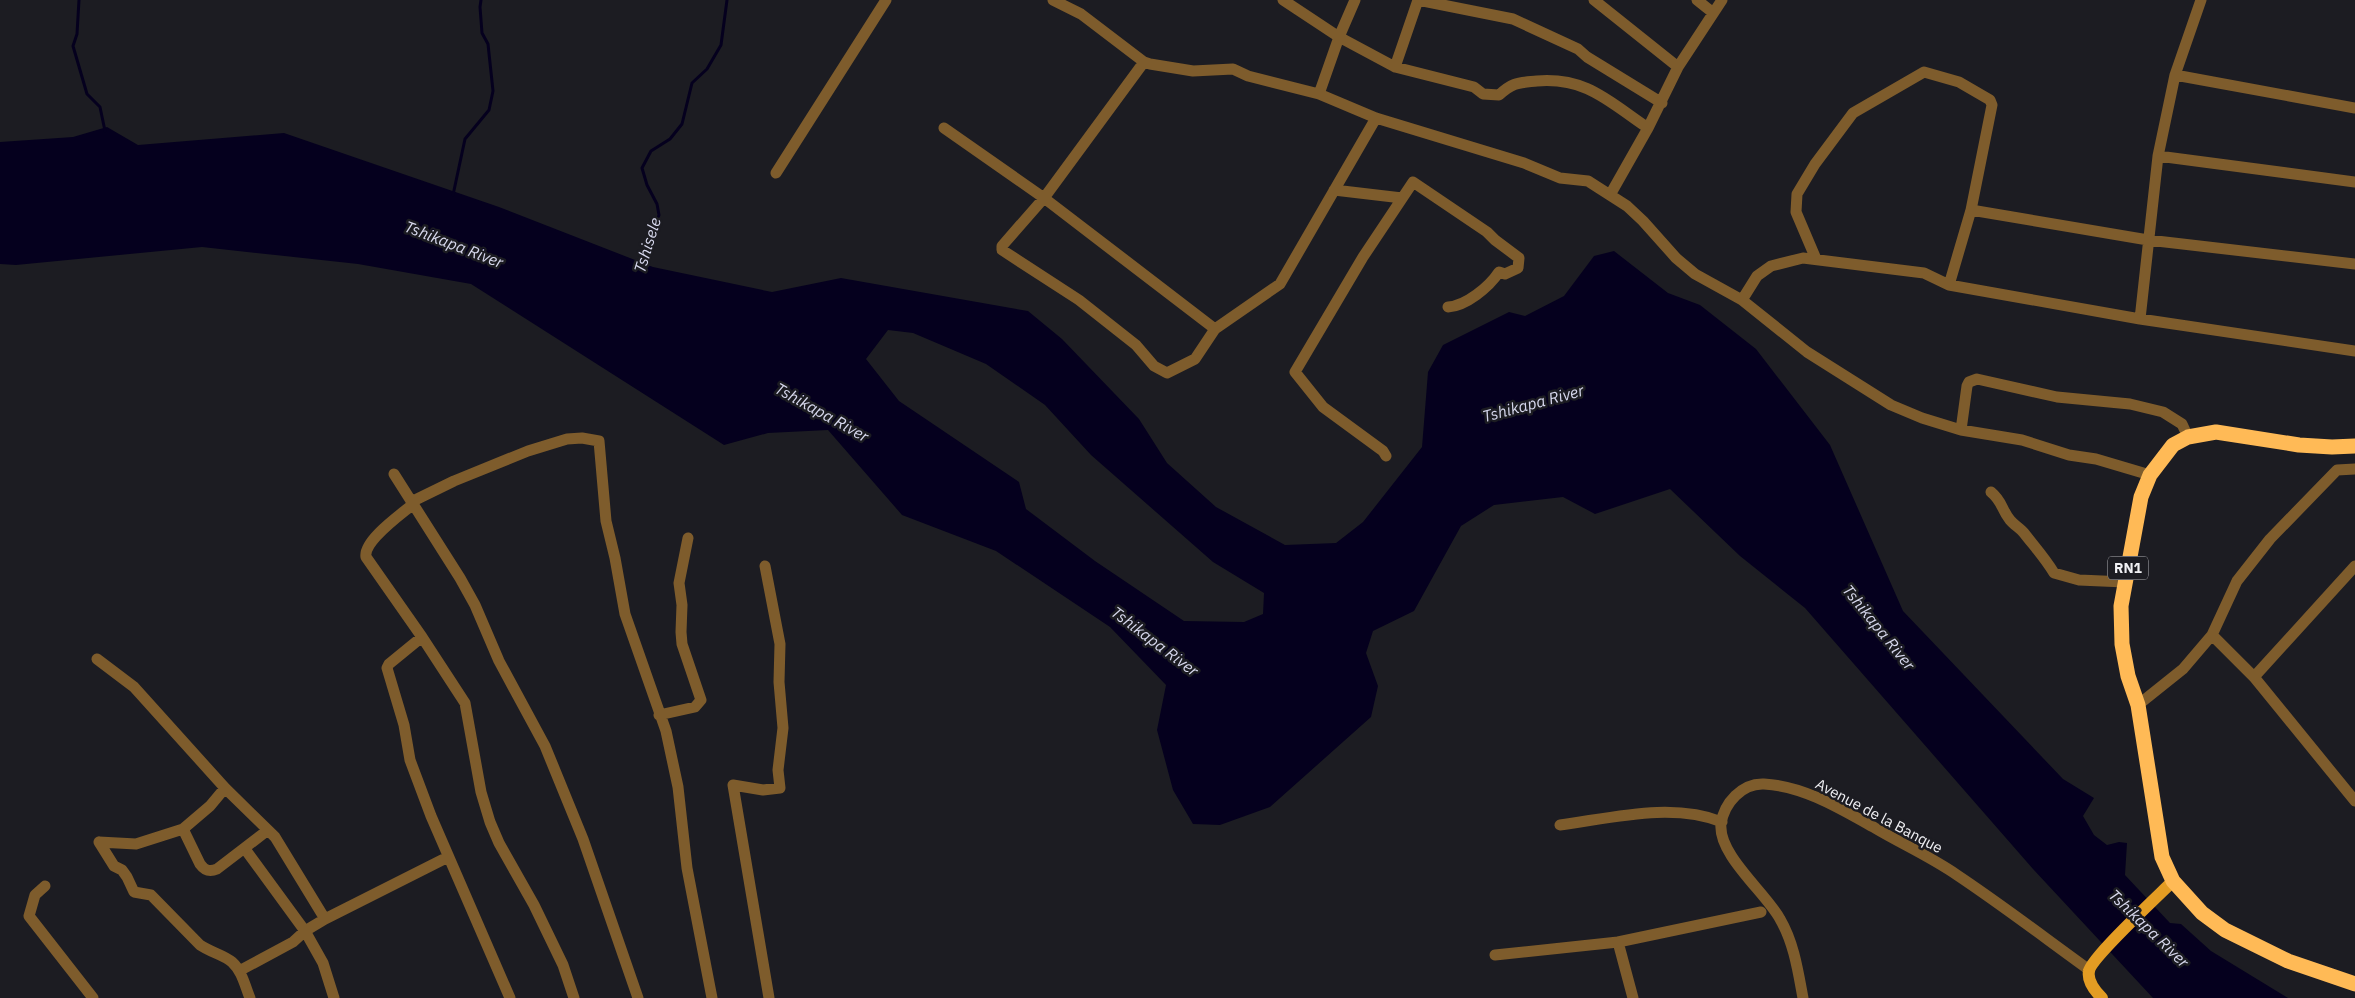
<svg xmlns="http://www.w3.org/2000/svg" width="2355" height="998" font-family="'IBM Plex Sans',sans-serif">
<rect width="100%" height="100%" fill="#1c1c22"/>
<path fill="#05001e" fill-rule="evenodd" d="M107,127L138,145L284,133L499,207L653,267L772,292L841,278L1028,311L1062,339L1139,419L1167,463L1216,507L1285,545L1336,543L1363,522L1422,447L1428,372L1443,345L1509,312L1525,316L1564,296L1594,256L1614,251L1668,293L1700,305L1756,349L1830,445L1903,611L2063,779L2094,798L2083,816L2094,835L2107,845L2119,842L2127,843L2125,875L2170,923L2181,924L2211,951L2288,998H2153L2033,869L1805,608L1740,556L1670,489L1595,514L1563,497L1494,505L1461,526L1414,611L1373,631L1366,653L1378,686L1371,717L1270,807L1220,825L1193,824L1173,790L1157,730L1166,685L1110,627L996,551L902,515L828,430L768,433L724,445L471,284L358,264L202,247L16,265L0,264V142L73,137ZM888,330L913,333L986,364L1045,405L1091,455L1213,562L1264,593L1263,614L1244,622L1184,621L1095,561L1026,509L1019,482L899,401L866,359Z"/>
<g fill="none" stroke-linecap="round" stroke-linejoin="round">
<path stroke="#05001e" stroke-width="3" d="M79,0L77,34L73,46L87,94L100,107L105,131
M453,195L465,139L489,110L493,91L488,44L482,33L480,7L481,0
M641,266L659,215L657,204L647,185L642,168L651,151L670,139L682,124L692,83L707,69L721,45L727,0"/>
<path stroke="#7e5c2c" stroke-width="11" d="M1053,0L1081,14L1144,62L1150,64L1193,71L1233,69L1248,76L1319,94L1376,118L1524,163L1560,178L1588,181L1627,206L1643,221L1676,258L1695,274L1742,300L1807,352L1891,405L1922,418L1961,430L2022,440L2069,455L2096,459L2150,475
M1283,0L1339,37L1395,67L1474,87L1483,94L1499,95C1513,82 1518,83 1537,81C1587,77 1609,102 1648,128
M1418,0L1513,19L1578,49L1587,57L1662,103
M1594,0L1678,67
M1697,0L1712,12
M1144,62L1044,198L1002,246V250L1079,300L1136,345L1154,366L1167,373L1195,359L1215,329L1280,284L1376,118
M1395,67L1418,0
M2175,75L2355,108
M1319,94L1339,37L1355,0
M944,128L1044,198L1215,329
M2158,156L2355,182
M776,173L886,0
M1334,190L1402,198
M1610,195L1648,128L1678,67L1722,0
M1971,210L2148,240L2355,264
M1816,259L1796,212L1797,194L1815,164L1853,113L1924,72L1959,82L1990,100L1992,105L1971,210L1949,285
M1742,300L1757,276L1771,266L1803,258L1924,273L1949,285L2140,319L2355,351
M2140,319L2158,156L2175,75L2201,0
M1961,430L1967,386L1969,382L1977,379L2057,397L2130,404L2163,412L2182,424L2188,437
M1386,456L1383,451L1323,407L1295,372L1363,257L1413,182L1487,232L1495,240L1519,258L1518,268L1505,274L1499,272C1489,287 1466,306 1448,307
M394,474L460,578L475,605L499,661L545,746L583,839L638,998
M1991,492C2003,502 2001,509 2010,520C2014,525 2020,528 2024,533C2034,546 2045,558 2054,573L2079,580L2125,582
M411,502L454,481L528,451L567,439L582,438L599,441L606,521L615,558L625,614L666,731L678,787L687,868L712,998
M412,505C400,515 363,541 366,557L422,637L465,703L481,792L490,822L499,843L534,905L563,965L574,998
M765,566L780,644L779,682L783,728L778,770L780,788L763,790L733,785L769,998
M2212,635L2254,677L2355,801
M422,637L389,664L387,668L404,725L410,760L431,816L510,998
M97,659L134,687L225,788L275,837L325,919
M2254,677L2355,566
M2138,705L2183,669L2212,635L2237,581L2270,539L2337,470L2355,469
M659,715L695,707L701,700L682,644L681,632L682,605L679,583L688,538
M1560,825C1612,818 1672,802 1722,822
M183,829L200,864C205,871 210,872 217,869L268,830
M99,842L114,866L122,870L127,877L134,892L151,895L200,945C210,952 224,955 232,962C242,971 245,986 250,998
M99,842L136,844L183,829L210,806L225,788
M245,849L305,931L323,963L334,998
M45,886L35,895L29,916L93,998
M1495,955L1618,942
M239,971L293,942L305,931L325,919L448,857
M1633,998L1618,942L1761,912
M1803,998C1798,971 1794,943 1780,919C1766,893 1718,855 1721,824C1724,803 1742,783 1764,784C1804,786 1841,809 1875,828C1902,844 1931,857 1957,875C2002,905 2045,938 2088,969"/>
<path stroke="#e39c23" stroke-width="12" d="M2102,998C2096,992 2087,981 2089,971C2091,958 2159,895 2173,881"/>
<path stroke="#ffba56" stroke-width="15" d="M2355,446L2332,447L2299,445L2216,432L2188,437L2173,445L2150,475L2141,497L2121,606L2122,644L2128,676L2138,705L2162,857L2173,881L2202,913L2225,930L2288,961L2355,984"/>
</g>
<g text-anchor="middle" stroke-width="5" stroke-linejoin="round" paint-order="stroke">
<rect fill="#1c1c22" stroke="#b0b0b5" stroke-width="1" x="2108" y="556.5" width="40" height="23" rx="4"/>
<g font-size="14" font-weight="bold" fill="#f0f0f4">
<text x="2128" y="573">RN1</text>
</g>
<g font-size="15" fill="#f0f0f4" stroke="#1c1c22">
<text transform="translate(1879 816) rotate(28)" y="5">Avenue de la Banque</text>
</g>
<g font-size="16" font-style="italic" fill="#d7d8ed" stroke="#1c1c22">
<text transform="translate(454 244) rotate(21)" y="6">Tshikapa River</text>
<text transform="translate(647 245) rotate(-73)" y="6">Tshisele</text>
<text transform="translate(1533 403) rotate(-15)" y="6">Tshikapa River</text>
<text transform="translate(822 412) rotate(29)" y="6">Tshikapa River</text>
<text transform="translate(1879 627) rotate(51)" y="6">Tshikapa River</text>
<text transform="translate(1155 641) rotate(37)" y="6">Tshikapa River</text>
<text transform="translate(2149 928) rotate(44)" y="6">Tshikapa River</text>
</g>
</g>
</svg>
